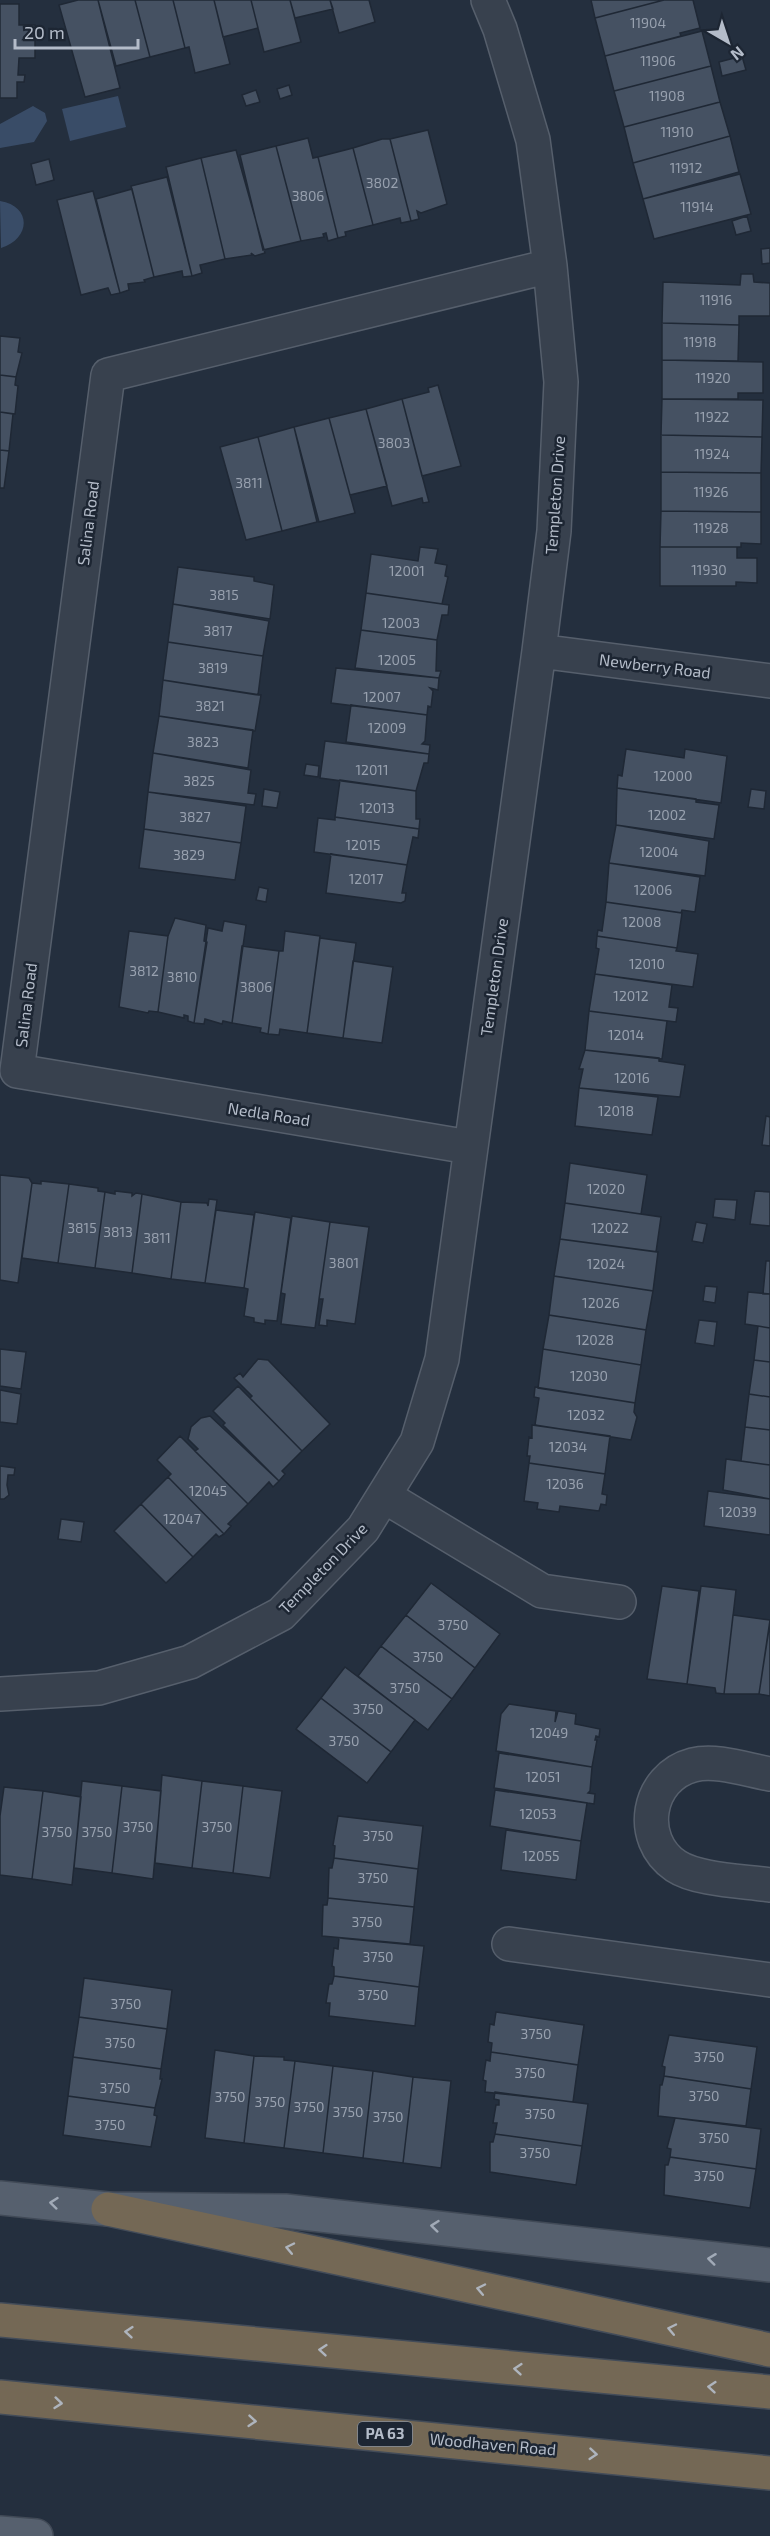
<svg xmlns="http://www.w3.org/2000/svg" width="770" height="2536" font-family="'Exo 2',sans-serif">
<rect width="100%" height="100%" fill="#242f3e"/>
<path fill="#394c67" d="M118,96L126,127L70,141L62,109Z
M33,106L45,113L47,121L34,142L0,148V124Z
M0,201C32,206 31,239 1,248Z"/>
<path fill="#455162" stroke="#1f2835" stroke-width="1.5" d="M78,0H98L120,88L85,97L59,5Z
M98,0H135L150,57L116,66Z
M135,0H173L185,48L150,57Z
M173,0H214L230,64L195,73L189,47L185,48Z
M214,0H251L258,28L223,37Z
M251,0H290L301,42L264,52Z
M290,0H330L333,9L295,18Z
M330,0H369L375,22L339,33Z
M591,0H664L595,18Z
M664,0H693L700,28L680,33L681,36L605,56L595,18Z
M0,4H19V25H35V58H19L18,75H25L24,82H17V98H0Z
M702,31L711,66L614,91L605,56Z
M742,56L746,70L722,76L719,62Z
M711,66L720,102L624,127L614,91Z
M289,85L292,95L280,99L277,89Z
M256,90L260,102L246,106L242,95Z
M720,102L730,136L633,163L624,127Z
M428,130L447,204L421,213L417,211L419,219L411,221L390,139Z
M730,136L739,172L643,199L633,163Z
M308,138L313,158L318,157L338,238L328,241L326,233L323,234L324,237L301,241L276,146Z
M382,139H390L411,221L401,223L400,218L373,225L353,148Z
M276,146L301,241L263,250L240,155Z
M353,148L373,225L345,232L346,236L338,238L318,157Z
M236,150L265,253L255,256L251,253L252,255L225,259L201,158Z
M201,158L225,259L200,265L202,273L192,276L166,167Z
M49,159L54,180L36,185L31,164Z
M740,174L751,214L654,239L643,199Z
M167,177L171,193L192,276L183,277L182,271L154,277L131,186Z
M132,189L154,277L144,280L145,282L128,284L129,290L120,293L96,199Z
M93,191L120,293L111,295L108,288L81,295L57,200Z
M747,216L751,231L736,235L732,221Z
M770,248V263L762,264L761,249Z
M741,274H753L754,282L770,283V316H739V325L662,323L663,282L740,285Z
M662,323L739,325L738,361L662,360Z
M0,336L20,338L18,352L22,353L16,377L0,375Z
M662,360L763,362V393H738V399H662Z
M0,375L16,377L15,385L18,386L15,414L0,412Z
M438,385L461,466L422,476L402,399L429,392L428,388Z
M402,399L429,502L423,503L422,498L392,506L366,409Z
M662,399L763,400L762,437L661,435Z
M366,409L387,486L350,495L329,418Z
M0,412L13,414L9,451L0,450Z
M329,418L355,513L319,522L294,427Z
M294,427L317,522L282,531L258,437Z
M661,435L762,437L761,473L661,472Z
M258,437L282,531L246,540L220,447Z
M0,450L9,451L4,488H0Z
M661,472L761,473V512L661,511Z
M661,511L761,512V544L741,543V547H660Z
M420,547L438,549L435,563L447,565L445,576L448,577L442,604L366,593L371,554L418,561Z
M660,547H737V558H757V583L736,582V586H660Z
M178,567L254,577V581L274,585L270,619L173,604Z
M366,593L449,605L448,615H442L437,640L361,630Z
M173,604L269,621L263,656L168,642Z
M361,630L437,640L436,671H441L439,678L355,668Z
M168,642L263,656L258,695L163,680Z
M336,668L439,678L438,690L430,688L433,691L431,707L428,706L427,715L331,703Z
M163,680L261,695L255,731L159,716Z
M351,705L427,715L425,741L422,744L430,745L429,754L346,742Z
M159,716L253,730L248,768L153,753Z
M325,741L429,754L428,763H424L416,791L320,778Z
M626,749L684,758L685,749L727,756L721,803L617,788L618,775L622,776Z
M153,753L251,770L248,793L256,794L254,805L148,792Z
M306,764L319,766L318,777L304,775Z
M340,780L416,791V819H420L419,829L335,817Z
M617,788L696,799V802L719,805L714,839L616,825Z
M264,789L280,792L277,808L262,806Z
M751,789L766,791L764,809L748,807Z
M148,792L246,806L241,843L144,829Z
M335,817L419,829L418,838L413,837L407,865L314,852L318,818L335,820Z
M616,825L709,841L705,876L609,863Z
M144,829L241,843L235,880L139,868Z
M331,854L407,865L402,893H406L405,901L401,903L326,893Z
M609,863L700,877L695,912L682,910L681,913L606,902Z
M259,887L268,889L266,902L256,900Z
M606,902L682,913L677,948L597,936L598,930L602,931Z
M175,918L206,925L204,941L207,942L194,1023L188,1021V1016L184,1015V1018L158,1012L168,936Z
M224,921L246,925L232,1023L223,1021L222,1024L205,1019L204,1024L194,1023L208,928L222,931Z
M129,931L168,936L158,1012L149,1011L148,1013L119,1007Z
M285,931L320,936L307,1033L280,1029L279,1035L268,1034L279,951H283Z
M597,936L677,948L676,951L698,954L693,987L595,974L599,949L596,948Z
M320,938L356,943L343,1038L307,1033Z
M242,946L279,951L268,1034L260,1032L261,1028L232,1023Z
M353,961L393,967L382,1043L343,1038Z
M595,974L672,985L669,1007L678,1008L676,1022L589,1011Z
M589,1011L667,1021L662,1059L585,1050Z
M585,1050L659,1058V1061L685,1065L680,1097L579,1088L583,1069H579Z
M579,1088L658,1097L652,1135L575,1126Z
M766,1116L770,1117V1146L762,1145Z
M570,1163L647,1175L641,1214L565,1203Z
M0,1175L29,1178L32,1183L18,1283L0,1280Z
M41,1181L69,1184L58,1263L22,1258L32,1183L41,1184Z
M69,1184L98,1188V1191L105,1192L95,1268L58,1263Z
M115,1191L132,1193V1196L136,1193L142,1194L132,1273L95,1268L105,1192L115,1194Z
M755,1191L770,1192V1226L750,1224Z
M142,1194L181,1202L171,1279L132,1273Z
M209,1199L217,1200L205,1283L171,1279L181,1202L207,1203L208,1206Z
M715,1199L737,1200L735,1220L713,1217Z
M565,1203L661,1217L656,1252L560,1239Z
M216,1210L254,1215L244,1288L205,1283Z
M255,1212L291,1218L277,1321L265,1320V1324L254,1322V1318L244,1316L248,1289L244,1288Z
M292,1216L330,1222L315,1328L281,1324L285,1294L281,1293Z
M330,1222L369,1227L355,1324L327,1320V1326L319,1325L323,1299H319Z
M696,1222L707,1224L703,1243L692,1241Z
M560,1239L658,1252L653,1291L554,1276Z
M766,1261H770V1294H763Z
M554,1276L653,1291L646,1330L549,1315Z
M705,1286L717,1287L715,1303L703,1301Z
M748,1292L770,1294V1328L745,1324Z
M549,1315L646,1330L641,1365L543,1349Z
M699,1320L717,1322L714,1346L695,1343Z
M758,1326L770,1328V1362L754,1360Z
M0,1349L26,1352L21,1389L0,1386Z
M543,1349L641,1365L635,1403L538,1388Z
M258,1359L268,1360L330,1424L302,1451L250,1398L252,1396L234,1378L240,1373L243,1377Z
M754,1360L770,1362V1397L749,1394Z
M238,1386L302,1451L282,1471L285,1474L279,1481L223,1425L225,1423L213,1411Z
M535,1387L635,1403L634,1412L637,1417L631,1440L535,1425L539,1398L534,1397Z
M0,1390L21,1394L17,1424L0,1422Z
M749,1394L770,1397V1430L745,1427Z
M210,1416L279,1481L273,1487L269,1482L248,1504L195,1451L198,1449L188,1439L191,1427L201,1418Z
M532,1425L610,1436L605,1474L529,1463L530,1456H527L529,1437L532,1438Z
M745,1427L770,1430V1465L741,1461Z
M180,1436L248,1504L228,1524L231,1526L224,1534L168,1477L171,1474L157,1460Z
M726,1459L770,1465V1499L723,1490Z
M529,1463L605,1474L602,1494L607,1495L606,1505L601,1504L599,1511L560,1506L559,1512L537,1509L538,1503L524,1501Z
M0,1466L15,1468L14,1475H8L7,1485L9,1495L4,1499H0Z
M168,1477L224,1534L219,1537L216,1534L193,1557L141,1504Z
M708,1491L770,1499V1535L704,1526Z
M141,1504L193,1557L166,1583L114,1531Z
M61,1519L84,1522L81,1542L58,1539Z
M431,1583L500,1634L475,1668L406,1615Z
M662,1586L699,1591L687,1684L647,1679Z
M701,1586L736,1590L724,1694L716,1693L715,1688L687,1684Z
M406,1615L475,1668L452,1699L381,1646Z
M733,1615L770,1620L759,1694H724Z
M770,1622V1696L759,1694Z
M381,1646L452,1699L428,1730L358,1676Z
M345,1667L415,1720L391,1752L321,1698Z
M321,1698L391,1752L367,1783L296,1729Z
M509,1704L556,1711L555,1722L558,1711L576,1714L575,1724L600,1729L599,1737L596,1736L595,1740H597L592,1767L496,1751L501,1714Z
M499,1753L592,1767L590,1791L588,1793L595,1794L594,1804L494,1788Z
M162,1775L202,1781L192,1868L155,1863Z
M82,1781L122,1786L112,1873L74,1868Z
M202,1781L243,1786L233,1873L192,1868Z
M122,1786L161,1791L153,1879L112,1873Z
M243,1786L282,1791L270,1878L233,1873Z
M4,1787L43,1791L32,1879L0,1875V1816Z
M495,1790L587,1803L581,1841L490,1826Z
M43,1791L81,1797L72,1885L32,1879Z
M338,1816L423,1826L418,1869L334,1858L335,1846L333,1845Z
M506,1830L581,1841L576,1880L501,1870Z
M334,1858L418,1869L414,1907L328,1898L329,1868H332Z
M328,1898L414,1907L410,1944L322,1936L323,1905H327Z
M339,1938L424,1946L419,1987L334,1976V1967L332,1966L334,1948L338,1949Z
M334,1976L419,1987L415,2026L329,2016L330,2003H326L329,1984H332Z
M84,1978L172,1990L167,2029L79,2017Z
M496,2012L584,2025L578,2065L491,2052L492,2043L488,2042L490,2024L494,2025Z
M79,2017L167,2029L161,2069L73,2057Z
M669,2035L757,2047L751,2089L664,2076L665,2067L662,2066Z
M215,2050L254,2056L244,2143L205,2138Z
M491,2052L578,2065L573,2102L485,2092L486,2081L483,2080L486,2060L490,2061Z
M254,2056L284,2057V2060L295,2061L284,2148L244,2143Z
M73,2057L161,2069L160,2079H162L155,2108L68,2096Z
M295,2061L333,2066L323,2153L284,2148Z
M333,2066L373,2071L363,2158L323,2153Z
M373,2071L413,2077L403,2163L363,2158Z
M664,2076L751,2089L746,2126L658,2116L660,2085H662Z
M413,2077L451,2081L441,2168L403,2163Z
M495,2092L588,2104L582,2146L495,2134L497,2123H493L496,2105H499V2100L494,2099Z
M68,2096L155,2108L154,2115L157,2116L151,2147L63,2135Z
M675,2118L761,2129L756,2169L670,2157L671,2149L667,2148Z
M495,2134L582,2146L576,2185L490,2172V2142H493Z
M670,2157L756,2169L750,2208L664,2195L665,2165H668Z"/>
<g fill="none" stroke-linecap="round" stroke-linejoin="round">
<g stroke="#565f6c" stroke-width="36">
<path id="minor" d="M539,651L770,681
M469,1147L17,1071L108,375L550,266
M384,1496L542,1591L619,1602
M0,1694L99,1688L190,1662L281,1614L363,1529L417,1442L442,1359L539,651L554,531L561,382L550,266L533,140L500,29L488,0
M770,1774C747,1770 716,1759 693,1765C647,1777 636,1839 676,1866C697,1880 744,1881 770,1885
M509,1944L770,1980"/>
</g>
<g stroke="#414a57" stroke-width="36">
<path id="major" d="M0,2198L108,2209L285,2211L770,2265
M0,2533L36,2536"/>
</g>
<g stroke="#434c59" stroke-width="36">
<path id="highway" d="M108,2209L770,2350
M0,2320L770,2392
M0,2397L770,2473"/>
</g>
<use href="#minor" stroke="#38414e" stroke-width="33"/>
<use href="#major" stroke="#56606e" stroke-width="33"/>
<use href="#highway" stroke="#746855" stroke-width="33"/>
</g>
<defs><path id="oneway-chevron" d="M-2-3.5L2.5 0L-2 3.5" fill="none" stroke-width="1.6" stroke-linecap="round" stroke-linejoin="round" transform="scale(1.5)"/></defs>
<g stroke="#a1aab7">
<use href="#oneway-chevron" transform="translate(54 2203) rotate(-174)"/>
<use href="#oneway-chevron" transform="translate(435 2226) rotate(-174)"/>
<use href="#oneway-chevron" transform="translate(712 2259) rotate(-173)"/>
</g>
<g stroke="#aeb4bd">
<use href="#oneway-chevron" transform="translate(290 2248) rotate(-168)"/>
<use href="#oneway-chevron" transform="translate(481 2289) rotate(-168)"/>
<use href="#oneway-chevron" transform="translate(672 2329) rotate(-168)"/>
<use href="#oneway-chevron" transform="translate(129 2332) rotate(-175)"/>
<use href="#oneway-chevron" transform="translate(323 2350) rotate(-175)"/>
<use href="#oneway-chevron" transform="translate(518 2369) rotate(-175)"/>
<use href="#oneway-chevron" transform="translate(712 2387) rotate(-175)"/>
<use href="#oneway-chevron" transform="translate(58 2403) rotate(6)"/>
<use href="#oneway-chevron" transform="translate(252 2421) rotate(5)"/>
<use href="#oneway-chevron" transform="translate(593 2454) rotate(5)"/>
</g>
<g text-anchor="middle" stroke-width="5" stroke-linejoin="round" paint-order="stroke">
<g font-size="14" fill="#98a1af">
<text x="648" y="28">11904</text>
<text x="658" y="66">11906</text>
<text x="667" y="101">11908</text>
<text x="677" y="137">11910</text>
<text x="686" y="173">11912</text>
<text x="382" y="188">3802</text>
<text x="308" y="201">3806</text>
<text x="697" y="212">11914</text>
<text x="716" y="305">11916</text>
<text x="700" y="347">11918</text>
<text x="713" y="383">11920</text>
<text x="712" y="422">11922</text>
<text x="394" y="448">3803</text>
<text x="712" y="459">11924</text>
<text x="249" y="488">3811</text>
<text x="711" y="497">11926</text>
<text x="711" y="533">11928</text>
<text x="709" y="575">11930</text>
<text x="407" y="576">12001</text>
<text x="224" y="600">3815</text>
<text x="401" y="628">12003</text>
<text x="218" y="636">3817</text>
<text x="397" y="665">12005</text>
<text x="213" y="673">3819</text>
<text x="382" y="702">12007</text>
<text x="210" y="711">3821</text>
<text x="387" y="733">12009</text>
<text x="203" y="747">3823</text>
<text x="372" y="775">12011</text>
<text x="673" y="781">12000</text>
<text x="199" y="786">3825</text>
<text x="377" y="813">12013</text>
<text x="667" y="820">12002</text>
<text x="195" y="822">3827</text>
<text x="363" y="850">12015</text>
<text x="659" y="857">12004</text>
<text x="189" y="860">3829</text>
<text x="366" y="884">12017</text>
<text x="653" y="895">12006</text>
<text x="642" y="927">12008</text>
<text x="647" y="969">12010</text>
<text x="144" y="976">3812</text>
<text x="182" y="982">3810</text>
<text x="256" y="992">3806</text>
<text x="631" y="1001">12012</text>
<text x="626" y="1040">12014</text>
<text x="632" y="1083">12016</text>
<text x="616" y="1116">12018</text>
<text x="606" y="1194">12020</text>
<text x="82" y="1233">3815</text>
<text x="610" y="1233">12022</text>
<text x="118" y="1237">3813</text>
<text x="157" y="1243">3811</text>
<text x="344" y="1268">3801</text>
<text x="606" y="1269">12024</text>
<text x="601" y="1308">12026</text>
<text x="595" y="1345">12028</text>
<text x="589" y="1381">12030</text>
<text x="586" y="1420">12032</text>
<text x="568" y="1452">12034</text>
<text x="565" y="1489">12036</text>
<text x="208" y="1496">12045</text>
<text x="738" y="1517">12039</text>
<text x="182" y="1524">12047</text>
<text x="453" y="1630">3750</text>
<text x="428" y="1662">3750</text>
<text x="405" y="1693">3750</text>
<text x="368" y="1714">3750</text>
<text x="549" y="1738">12049</text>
<text x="344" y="1746">3750</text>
<text x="543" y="1782">12051</text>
<text x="538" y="1819">12053</text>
<text x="138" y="1832">3750</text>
<text x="217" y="1832">3750</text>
<text x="57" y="1837">3750</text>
<text x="97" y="1837">3750</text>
<text x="378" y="1841">3750</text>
<text x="541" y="1861">12055</text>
<text x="373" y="1883">3750</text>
<text x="367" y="1927">3750</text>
<text x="378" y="1962">3750</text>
<text x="373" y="2000">3750</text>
<text x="126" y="2009">3750</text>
<text x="536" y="2039">3750</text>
<text x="120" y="2048">3750</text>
<text x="709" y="2062">3750</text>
<text x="530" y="2078">3750</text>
<text x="115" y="2093">3750</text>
<text x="704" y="2101">3750</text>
<text x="230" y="2102">3750</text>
<text x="270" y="2107">3750</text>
<text x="309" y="2112">3750</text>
<text x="348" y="2117">3750</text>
<text x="540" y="2119">3750</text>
<text x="388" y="2122">3750</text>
<text x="110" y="2130">3750</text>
<text x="714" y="2143">3750</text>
<text x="535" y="2158">3750</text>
<text x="709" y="2181">3750</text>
</g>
<rect fill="#1d2633" stroke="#878f9c" stroke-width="1.5" x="358" y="2422" width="54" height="24" rx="4.5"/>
<g font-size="15" font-weight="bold" fill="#b4bcc9">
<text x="385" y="2439">PA 63</text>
</g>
<g font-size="16" fill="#b4bcc9" stroke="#1d2633">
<text transform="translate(555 495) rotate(-86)" y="6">Templeton Drive</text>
<text transform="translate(88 523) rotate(-83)" y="6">Salina Road</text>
<text transform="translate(655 666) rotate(7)" y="6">Newberry Road</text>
<text transform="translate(494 977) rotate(-82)" y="6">Templeton Drive</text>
<text transform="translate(26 1005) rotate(-83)" y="6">Salina Road</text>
<text transform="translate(269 1114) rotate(9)" y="6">Nedla Road</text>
<text transform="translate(323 1568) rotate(-46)" y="6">Templeton Drive</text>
<text transform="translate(493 2444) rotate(5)" y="6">Woodhaven Road</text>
</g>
</g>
<g transform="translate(728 42) rotate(141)" stroke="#1d2633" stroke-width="4.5" paint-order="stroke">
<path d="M0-4.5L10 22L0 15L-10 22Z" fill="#b4bcc9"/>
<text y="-9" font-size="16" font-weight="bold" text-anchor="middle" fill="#b4bcc9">N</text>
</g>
<path d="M15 39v9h123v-9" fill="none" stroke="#b4bcc9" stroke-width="3"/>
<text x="24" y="39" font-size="18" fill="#b4bcc9" stroke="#1d2633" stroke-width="4.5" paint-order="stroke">20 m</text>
</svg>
